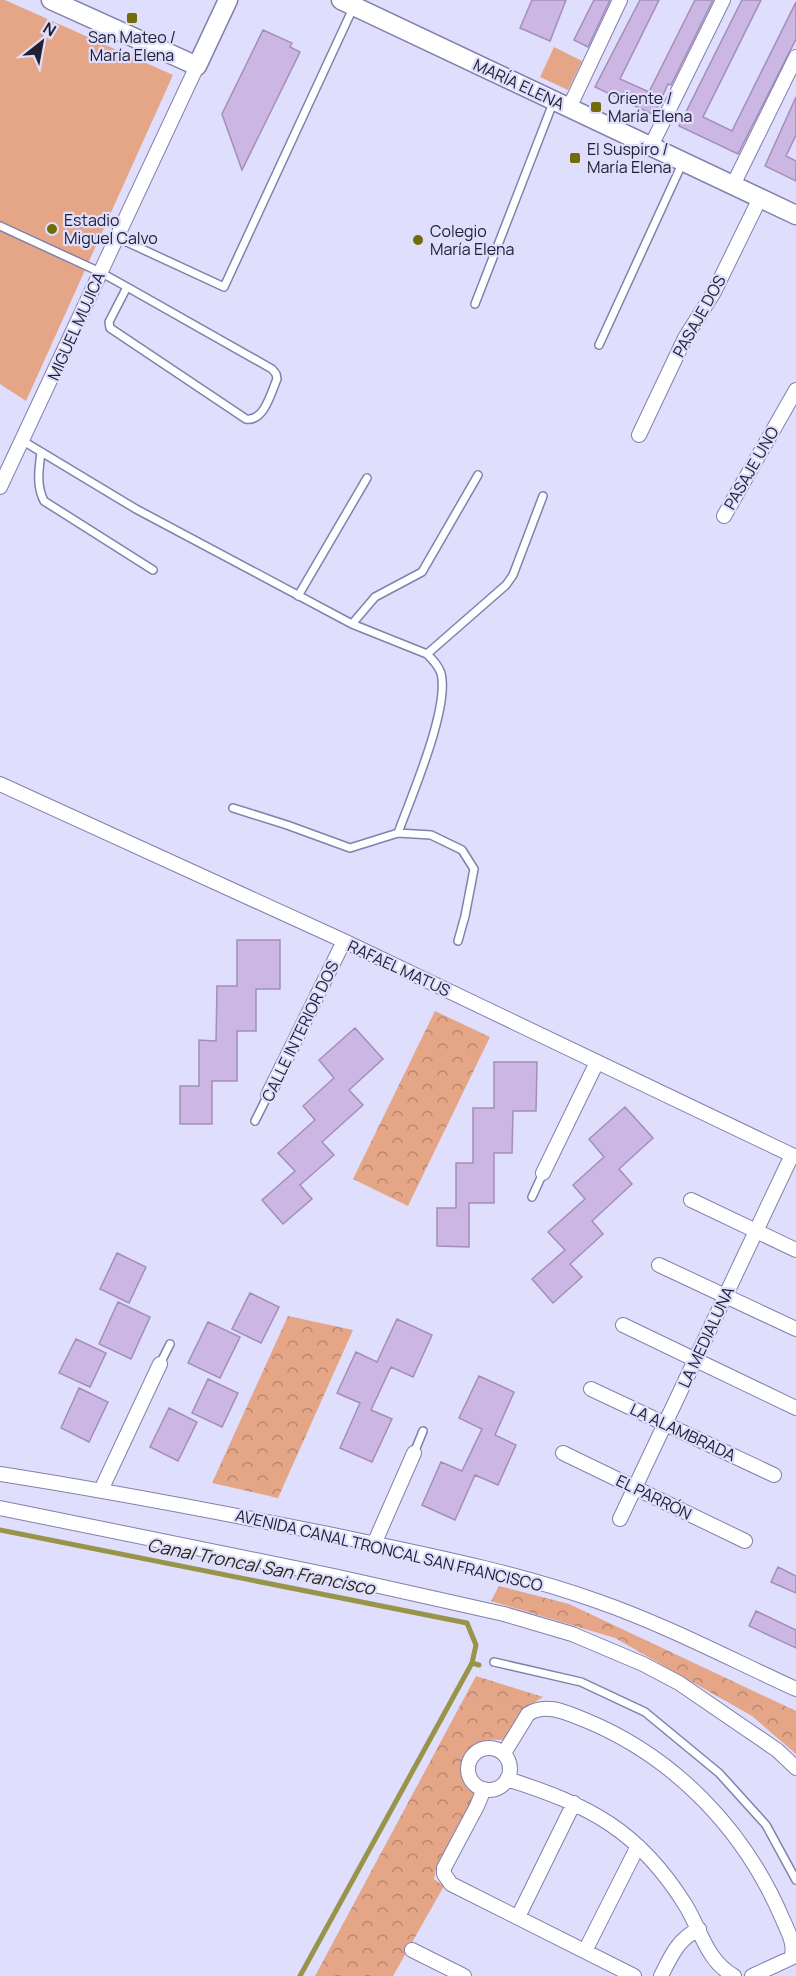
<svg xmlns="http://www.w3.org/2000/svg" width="796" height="1976" font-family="Manrope,sans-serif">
<defs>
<pattern id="park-crowns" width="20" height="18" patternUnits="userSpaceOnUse" patternTransform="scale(1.5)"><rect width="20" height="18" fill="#e5a688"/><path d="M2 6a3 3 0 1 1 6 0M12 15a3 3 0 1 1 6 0" fill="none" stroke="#b98770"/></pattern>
</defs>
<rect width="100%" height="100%" fill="#dfdefc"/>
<path fill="#e5a688" d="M0,0H5L173,75L26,401L0,384Z
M554,47L582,61L568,90L540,77Z"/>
<path fill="url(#park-crowns)" d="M435,1011L490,1037L408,1206L353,1179Z
M288,1316L353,1330L278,1498L212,1483Z
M499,1586L569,1604L796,1711V1754L752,1716L615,1638L491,1601Z
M476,1676L543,1697L527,1707L504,1739C499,1741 495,1739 489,1740C474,1741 467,1754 464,1767L477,1794L436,1868L434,1879L444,1886L393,1976H315Z"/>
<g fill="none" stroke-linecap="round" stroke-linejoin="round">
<path stroke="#98944a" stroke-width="5" d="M0,1530L467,1623L476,1645L472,1663L479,1665
M300,1976L472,1663"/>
</g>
<path fill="#ccb7e4" stroke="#a38eba" stroke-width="1.5" d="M532,0H566L550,41L520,28Z
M594,0H610L588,47L574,40Z
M640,0H659L620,79L649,92L695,0H713L671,85L668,84L654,115L595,87Z
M742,0H761L703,117L732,131L796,2V39L738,154L679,126Z
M263,30L292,43L290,47L300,52L242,170L222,114Z
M796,97V135L786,156L796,161V181L765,166Z
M237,940H280V989H256V1031H237V1081H212V1124H180V1086H199V1040L216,1041L217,986H237Z
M355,1028L383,1059L349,1090L363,1105L322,1142L334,1155L300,1185L312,1199L283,1224L262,1200L295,1171L278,1153L315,1120L303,1106L334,1078L319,1060Z
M494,1062H537L536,1111H513L512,1153H494V1203H469V1247L437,1246V1208H456V1163H473V1108H494Z
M625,1107L653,1138L619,1169L632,1184L592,1221L603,1234L570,1264L582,1277L553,1303L532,1279L565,1250L548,1232L585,1199L573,1185L604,1157L589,1139Z
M117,1253L146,1267L129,1303L100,1289Z
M250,1293L279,1307L261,1343L232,1329Z
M118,1302L150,1317L131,1359L99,1344Z
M397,1319L432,1335L413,1377L391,1367L371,1410L392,1419L372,1462L340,1448L360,1403L337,1393L356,1352L377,1362Z
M208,1322L240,1337L220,1378L188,1363Z
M76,1339L106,1353L90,1387L59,1373Z
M479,1376L514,1392L495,1435L516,1445L498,1485L475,1475L455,1520L422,1505L441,1462L462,1471L482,1429L459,1418Z
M208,1379L238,1393L222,1427L192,1413Z
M79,1388L108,1402L89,1442L61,1428Z
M169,1408L197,1422L178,1461L150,1447Z
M778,1567L796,1576V1593L771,1582Z
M756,1611L796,1630V1648L749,1626Z"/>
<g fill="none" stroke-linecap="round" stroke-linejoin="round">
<g stroke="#8280ad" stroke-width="10">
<path id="service" d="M0,226L100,272L127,287
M116,237L224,287L354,6
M127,287L272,369L276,374L277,379C271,393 264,422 246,419L110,328L109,322Z
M475,304L553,103
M599,345L682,164
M23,441L136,509L352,624L427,654C433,660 438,665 441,673C450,708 411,797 398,833
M41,452C39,469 36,485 44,501L153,570
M298,596L367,478
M352,624L375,597L422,572L478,475
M427,654L506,585L513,575L543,496
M233,808L287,825L350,848L398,833L431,835L462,850L474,869L465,916L458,941
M255,1121L268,1095
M532,1197L543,1173
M160,1364L170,1344
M414,1453L423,1431
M494,1662L581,1682L645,1712L719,1773L766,1825L796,1880"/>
</g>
<g stroke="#8280ad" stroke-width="16">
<path id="minor" d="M569,108L620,0
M651,146L723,0
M733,185L796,57
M639,435L685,338L714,292L760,198
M0,487L197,66
M724,516L796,390
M0,784L344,941L796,1157
M268,1095L344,941
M543,1173L597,1062
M691,1200L796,1250
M659,1265L796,1329
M623,1325L796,1408
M591,1389L774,1475
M563,1453L745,1541
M0,1474C115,1492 229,1514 343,1537C428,1555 515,1572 597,1601C666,1625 730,1659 796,1689
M101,1490L160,1364
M0,1508L334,1576L504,1614L572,1634L643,1664L679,1683L777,1750L796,1768
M620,1519L792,1155
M374,1544L414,1453
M468 1769a21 21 0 1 1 42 0a21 21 0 1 1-42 0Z
M504,1753L528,1714C546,1702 567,1713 585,1720C675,1757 745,1830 783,1920C788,1931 796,1946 791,1958L752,1976
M507,1779C589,1805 639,1830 686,1906C701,1931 707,1961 734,1976
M484,1789L477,1806L444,1868V1874L451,1884L634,1976
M518,1917L574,1803
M412,1950L464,1976
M585,1951L638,1846
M661,1976C671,1956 678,1939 699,1929"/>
</g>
<g stroke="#8280ad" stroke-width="21">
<path id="tertiary" d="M51,0L197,66L228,0
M341,0L796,215"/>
</g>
<use href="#service" stroke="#fff" stroke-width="7"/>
<use href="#minor" stroke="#fff" stroke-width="14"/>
<use href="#tertiary" stroke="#fff" stroke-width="18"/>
</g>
<g fill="#716c09" stroke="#dfdefc" stroke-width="2">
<rect x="126" y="12" width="12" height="12" rx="3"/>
<rect x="590" y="101" width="12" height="12" rx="3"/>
<rect x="569" y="152" width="12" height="12" rx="3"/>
<circle cx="52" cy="229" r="6"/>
<circle cx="418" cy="240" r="6"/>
</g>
<g text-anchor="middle" stroke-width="4.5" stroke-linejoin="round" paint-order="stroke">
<g font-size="16" fill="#222134" stroke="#dfdefc" text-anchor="start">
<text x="132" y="43" text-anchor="middle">San Mateo /<tspan x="132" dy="18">María Elena</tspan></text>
<text x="608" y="104">Oriente /<tspan x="608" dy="18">María Elena</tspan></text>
<text x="587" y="155">El Suspiro /<tspan x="587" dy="18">María Elena</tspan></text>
<text x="64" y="226">Estadio<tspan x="64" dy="18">Miguel Calvo</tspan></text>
<text x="430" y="237">Colegio<tspan x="430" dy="18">María Elena</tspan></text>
</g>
<g font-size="16" fill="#222134" stroke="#dfdefc">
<text transform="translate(519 84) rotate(25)" y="6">MARÍA ELENA</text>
<text transform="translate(699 316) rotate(-61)" y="6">PASAJE DOS</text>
<text transform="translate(76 326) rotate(-66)" y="6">MIGUEL MUJICA</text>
<text transform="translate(751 468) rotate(-60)" y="6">PASAJE UNO</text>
<text transform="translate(399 968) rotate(25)" y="6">RAFAEL MATUS</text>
<text transform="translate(300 1031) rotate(-64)" y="6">CALLE INTERIOR DOS</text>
<text transform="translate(706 1337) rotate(-65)" y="6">LA MEDIALUNA</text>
<text transform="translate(683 1432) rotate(25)" y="6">LA ALAMBRADA</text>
<text transform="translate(654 1497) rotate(26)" y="6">EL PARRÓN</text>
<text transform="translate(389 1550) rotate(13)" y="6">AVENIDA CANAL TRONCAL SAN FRANCISCO</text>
</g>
<g font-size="18" font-style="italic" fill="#2b2a16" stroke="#dfdefc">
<text transform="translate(261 1567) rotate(11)" y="6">Canal Troncal San Francisco</text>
</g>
</g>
<g transform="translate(42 42) rotate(31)" stroke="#dfdefc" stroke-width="4.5" paint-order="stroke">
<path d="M0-4.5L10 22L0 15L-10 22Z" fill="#222134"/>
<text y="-9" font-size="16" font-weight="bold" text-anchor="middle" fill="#222134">N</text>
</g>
</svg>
